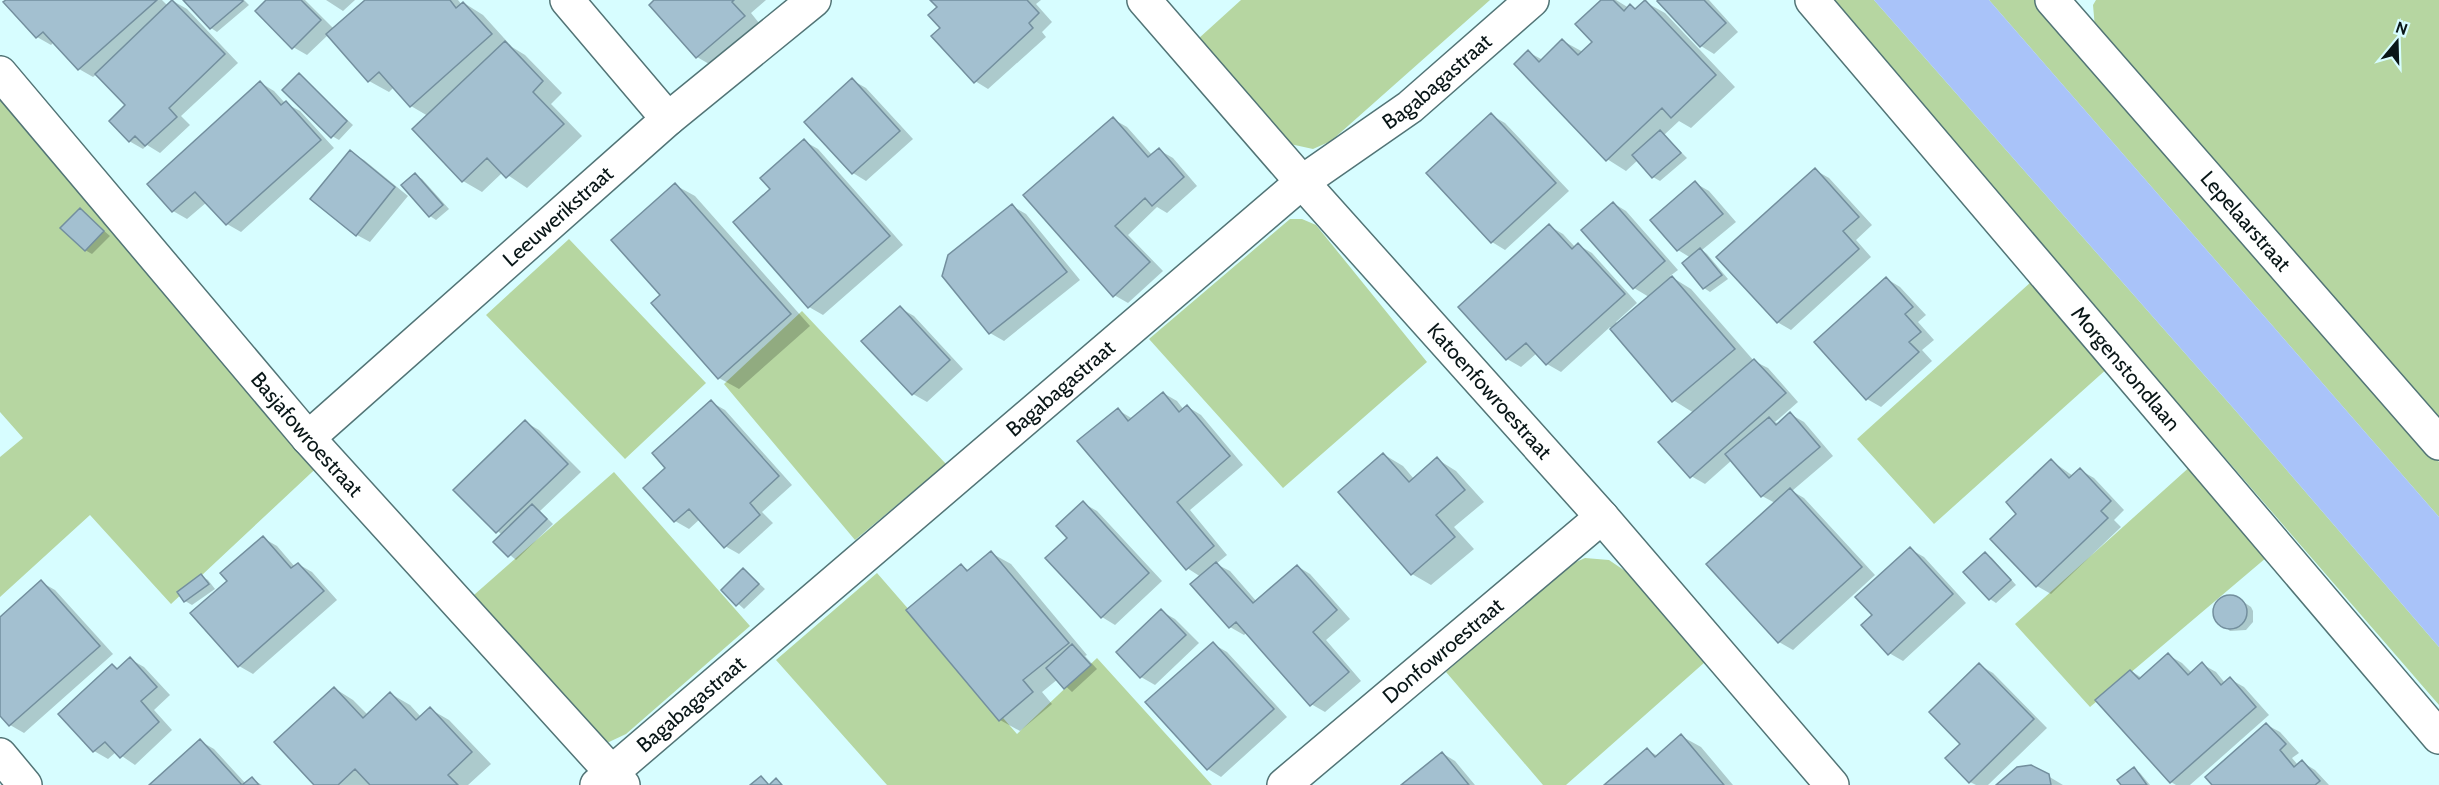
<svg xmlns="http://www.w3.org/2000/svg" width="2439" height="785" font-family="Cabin,sans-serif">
<rect width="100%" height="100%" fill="#d7fdff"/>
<path fill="#b6d6a1" d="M1241,0H1490L1331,141L1313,149L1281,142L1198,39Z
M1829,0H1874L2235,410L2439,647V705Z
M1989,0H2036L2439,462V517Z
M2096,0H2439V423L2095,28L2093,5Z
M0,83L326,459L171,604L90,515L0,597V457L23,438L0,412Z
M1290,219H1302L1316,225L1427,362L1283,488L1149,339Z
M569,239L706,383L625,459L486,315Z
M2031,282L2109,367L1934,524L1857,439Z
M802,311L946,464L855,540L724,384Z
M2193,464L2273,552L2090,707L2015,624Z
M614,472L750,626L626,734L609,742L585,738L466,602Z
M1585,558L1609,560L1631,575L1705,662L1566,785H1543L1446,672L1565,567Z
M877,573L1017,734L1097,658L1212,785H887L776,660Z"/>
<path fill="#a9c3f9" d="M1874,0H1989L2439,517V647L2235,410Z"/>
<path fill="#0003" d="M8,0H162L168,6L173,1L187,9L238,63L181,116L190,125L160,153L147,145L143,149L129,141L127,105L97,74L93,77L79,69L54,42L51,45L37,37Z
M185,0H244L249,5L217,32L211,28Z
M268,0H305L334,29L367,0H458L462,5L464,3L483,15L512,47L525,55L562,93L551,104L582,136L527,188L503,172L482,192L463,181L428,116L411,106L394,87L389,92L369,81L328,35L307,55L293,47Z
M326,0H355L343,11Z
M656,0H766L751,13L763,28L716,68L697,57Z
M932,0H1041L1036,4L1052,22L1042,32L1046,37L988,89L975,81L942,28L939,7Z
M1603,0H1616L1629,8L1630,6L1637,10L1645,2L1665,13L1735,87L1691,128L1679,121L1664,135L1687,158L1660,181L1653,177L1638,160L1626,171L1607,159L1528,52L1543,60L1563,41L1583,52L1594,42Z
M1660,0H1709L1738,32L1714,54L1701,46Z
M299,75L353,125L339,140L332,136Z
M852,80L866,88L913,139L866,181L853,173Z
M261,83L274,91L285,103L300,111L334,148L241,232L227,224L207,202L187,219L173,211Z
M1491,115L1505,123L1569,191L1505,250L1492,242Z
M1113,119L1127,127L1152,155L1159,150L1173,158L1197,186L1167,213L1157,207L1128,235L1163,271L1128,303L1114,295Z
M804,141L818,149L903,245L823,315L809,307L735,222L772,189Z
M350,152L364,160L408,196L370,242L357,235Z
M1815,170L1829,178L1872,225L1856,240L1871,257L1791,330L1777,322Z
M415,175L422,179L449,209L436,220L430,216Z
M1695,183L1709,191L1736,222L1702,250L1707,254L1728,279L1710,292L1704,288L1691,258L1678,250L1652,220Z
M675,185L695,196L810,326L739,389L719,378L662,295Z
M1613,203L1626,211L1678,270L1670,276L1691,289L1754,361L1768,368L1798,402L1775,422L1779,424L1790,414L1804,422L1833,456L1792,491L1804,498L1875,575L1793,650L1779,642L1775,503L1762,496L1732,460L1705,484L1691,476L1694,413L1673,400L1610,327L1561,372L1547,364L1537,353L1521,367L1507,359L1549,226L1563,234L1576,248L1578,245L1592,253L1637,303L1616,322L1618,324L1649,297L1634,288L1583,230Z
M1012,206L1026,214L1080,280L1004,341L990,333Z
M80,210L110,236L92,254L85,250Z
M1887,279L1900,287L1926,315L1918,322L1934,340L1922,350L1932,361L1881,407L1867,399Z
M900,308L914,316L963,369L927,402L913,394L863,341Z
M1163,393L1177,401L1184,410L1188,407L1201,415L1243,465L1190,510L1227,555L1216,564L1230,571L1257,602L1297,566L1310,574L1350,619L1326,640L1361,681L1325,712L1311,704L1247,632L1244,635L1230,627L1192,585L1201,577L1187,568L1118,410L1133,419Z
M711,402L725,410L792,485L762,512L773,523L739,554L725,546L700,519L689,529L675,521L667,468Z
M525,422L539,430L581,472L540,511L553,524L516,560L495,542L502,535L455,490Z
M1383,454L1403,466L1414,479L1437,459L1456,471L1484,502L1454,527L1474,549L1431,585L1412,574Z
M2052,461L2073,476L2080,470L2094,478L2124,510L2114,520L2121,527L2051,594L2037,586L1992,539L2019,514Z
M1083,503L1097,511L1162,581L1115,625L1102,617L1069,538Z
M263,538L277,546L295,567L298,564L312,572L337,600L253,674L239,666L193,613L229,581Z
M1910,549L1924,557L1966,603L1903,661L1889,653L1874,615Z
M991,553L1011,564L1087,655L1085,656L1097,669L1072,692L1058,679L1042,692L1052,704L1020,731L1000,720L961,565L970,571Z
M1986,554L1992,558L2016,585L1996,603L1990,599Z
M744,570L765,589L744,609L723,590Z
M201,576L208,580L215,589L192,605L185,601Z
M41,582L55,590L113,654L24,733L10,725L0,713V619Z
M2235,596L2251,607L2253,611V622L2246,630L2230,631L2216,619L2215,608L2220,600Z
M1161,611L1175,619L1199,643L1155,685L1141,677Z
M1213,644L1227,652L1287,717L1221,777L1208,769Z
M2168,655L2182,663L2192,673L2202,664L2216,672L2225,683L2230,679L2244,687L2269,715L2190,785H2176L2171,782L2131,671L2142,678Z
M130,659L144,667L170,695L154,710L172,730L135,765L116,752L108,759L94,751L112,666L119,670Z
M1979,665L1993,673L2047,728L1988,785H1976L1970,782L1962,744Z
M334,688L353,700L368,715L391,694L410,705L421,717L430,709L449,720L491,764L468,785H317Z
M2267,725L2280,732L2299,753L2292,758L2298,765L2302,762L2315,770L2329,785H2214Z
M1681,736L1701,747L1733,785H1606L1647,750L1658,756Z
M200,741L214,749L246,784L252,779L262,785H152Z
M1442,753L1455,761L1475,785H1403Z
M2134,769L2140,773L2150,785H2123Z
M2048,776L2063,785H1999Z"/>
<path fill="#a3c0d0" stroke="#738f9e" stroke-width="1.5" d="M6,0H157L78,70L43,32L36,38L3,2Z
M172,0L225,54L169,108L177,117L145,146L135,136L129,142L109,121L125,105L95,74Z
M183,0H242L243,1L210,29Z
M266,0H301L321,20L292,49L255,11Z
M365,0H450L456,8L463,2L492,34L410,107L379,72L368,82L326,34Z
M654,0H734L732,2L745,16L696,58L649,5Z
M930,0H1027L1039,13L1029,23L1033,28L974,83L931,36L940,28L928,15L937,7Z
M1601,0H1613L1624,11L1630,4L1635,9L1645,0L1716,75L1671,118L1662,108L1606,161L1514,64L1528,50L1539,62L1562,39L1578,55L1592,42L1575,24Z
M1658,0H1704L1726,23L1700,47L1657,1Z
M505,41L543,81L533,92L564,124L506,178L487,158L462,182L412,129Z
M299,73L347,121L331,138L282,90Z
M852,78L900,131L852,174L804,122Z
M260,81L281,105L286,101L321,140L226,225L195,192L172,212L147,184Z
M1491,113L1556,183L1491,243L1426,173Z
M1113,117L1148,157L1159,148L1184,177L1152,206L1145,198L1115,226L1150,262L1113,297L1023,195Z
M1660,130L1681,153L1652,178L1632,155Z
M804,139L890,236L808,308L733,222L770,189L760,178Z
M350,150L395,187L356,236L310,199Z
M1815,168L1859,217L1843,231L1859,249L1777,323L1716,257Z
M415,173L443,205L429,217L401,185Z
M1695,181L1723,214L1677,251L1650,220Z
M675,183L791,314L718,379L651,303L660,295L611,240Z
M1613,202L1665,261L1633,289L1581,230Z
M1012,204L1067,272L989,334L942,276L948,255Z
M80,208L104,231L85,251L60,228Z
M1549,224L1572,249L1578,243L1625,294L1546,365L1526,343L1506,360L1458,307Z
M1700,248L1722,275L1703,289L1682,263Z
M1672,276L1735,349L1672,402L1610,329Z
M1886,277L1913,307L1905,314L1921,332L1909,342L1919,352L1866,400L1814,342Z
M900,306L950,360L912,395L861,341Z
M1754,359L1786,393L1690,478L1658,442Z
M1163,392L1179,412L1187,405L1230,456L1177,502L1214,546L1186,570L1077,441L1118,408L1128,421Z
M711,400L779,476L750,503L760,515L724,548L689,509L674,522L643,488L665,468L652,453Z
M1790,412L1820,447L1761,497L1725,454L1769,417L1776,425Z
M525,420L568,464L496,533L453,490Z
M1383,453L1409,482L1437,457L1465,490L1436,515L1455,537L1411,575L1338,492Z
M2051,459L2069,478L2080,468L2111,501L2101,511L2108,518L2036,587L1990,539L2016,514L2006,502Z
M1790,488L1862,567L1778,643L1706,564Z
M1083,501L1149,573L1101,618L1045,558L1067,538L1056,526Z
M532,504L547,519L508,557L493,542Z
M263,536L291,568L298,563L324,591L238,667L190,613L227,581L220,573Z
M1910,547L1953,594L1888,655L1861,625L1872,615L1855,597Z
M991,551L1069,643L1023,680L1033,692L999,721L906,610L961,564L967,571Z
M1985,552L2011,580L1989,600L1963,572Z
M1216,562L1253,603L1297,565L1337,610L1313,632L1349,672L1310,706L1236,622L1229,628L1190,584Z
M743,568L759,584L736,606L721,590Z
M201,574L209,584L184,602L177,592Z
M41,580L100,646L9,726L0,716V617Z
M2213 612a17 17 0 1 1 34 0a17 17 0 1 1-34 0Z
M1161,609L1186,635L1140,678L1116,652Z
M1213,642L1274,709L1207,770L1145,702Z
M1072,644L1091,665L1064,689L1046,668Z
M2168,653L2188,675L2202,662L2221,685L2230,677L2256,707L2170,783L2095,700L2130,670L2139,679Z
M130,657L157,687L141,701L159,722L120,758L105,742L93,752L58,714L112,664L117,669Z
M1979,663L2034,719L1969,783L1945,758L1960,744L1929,712Z
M334,687L363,718L390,692L416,720L430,707L472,752L448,775L458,785H370L355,769L338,785H314L274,742Z
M2266,723L2286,744L2280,750L2294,767L2302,760L2320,781L2315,785H2212L2205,777Z
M1681,734L1724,785H1604L1647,748L1655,757Z
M200,739L242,785H149Z
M1442,752L1469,785H1401Z
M2031,765L2049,774L2051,785H1996L2017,767Z
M2134,767L2147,785H2121L2117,780Z
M761,776L769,785L776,778L782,785H750Z
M252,777L259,785H242Z"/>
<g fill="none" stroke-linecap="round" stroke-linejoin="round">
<g stroke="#527476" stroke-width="36">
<g id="minor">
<path d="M567,0L668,119"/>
<path id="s1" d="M1144,0L1302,182L1602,517L1832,785"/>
<path id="s2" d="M1812,0L2439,737"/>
<path id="s3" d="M2052,0L2439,443"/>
<path id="s4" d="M0,73L308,438L623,785"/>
<path id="s5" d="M308,438L668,119L814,0"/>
<path d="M0,755L25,785"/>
<path id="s6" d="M597,785L1302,182L1410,107L1532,0"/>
<path id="s7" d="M1284,785L1602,517"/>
</g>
</g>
<use href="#minor" stroke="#fff" stroke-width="33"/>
</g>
<g text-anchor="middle" stroke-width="5" stroke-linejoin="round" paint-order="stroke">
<g font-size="21" fill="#091617" stroke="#d7fdff">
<text dy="7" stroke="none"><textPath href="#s6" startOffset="1096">Bagabagastraat</textPath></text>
<text dy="7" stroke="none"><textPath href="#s5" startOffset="334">Leeuwerikstraat</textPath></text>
<text dy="7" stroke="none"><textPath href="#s3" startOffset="294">Lepelaarstraat</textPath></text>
<text dy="7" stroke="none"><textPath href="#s2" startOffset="484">Morgenstondlaan</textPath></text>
<text dy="7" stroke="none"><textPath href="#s6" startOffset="610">Bagabagastraat</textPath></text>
<text dy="7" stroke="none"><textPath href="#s1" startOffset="522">Katoenfowroestraat</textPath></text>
<text dy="7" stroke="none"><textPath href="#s4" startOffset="474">Basjafowroestraat</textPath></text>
<text dy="7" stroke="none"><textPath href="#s7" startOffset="208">Donfowroestraat</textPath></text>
<text dy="7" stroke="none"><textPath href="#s6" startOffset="124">Bagabagastraat</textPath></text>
</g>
</g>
<g transform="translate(2397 42) rotate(19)" stroke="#d7fdff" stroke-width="4.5" paint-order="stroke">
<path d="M0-4.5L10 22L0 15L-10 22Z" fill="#091617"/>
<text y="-9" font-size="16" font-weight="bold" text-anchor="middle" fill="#091617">N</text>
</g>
</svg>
